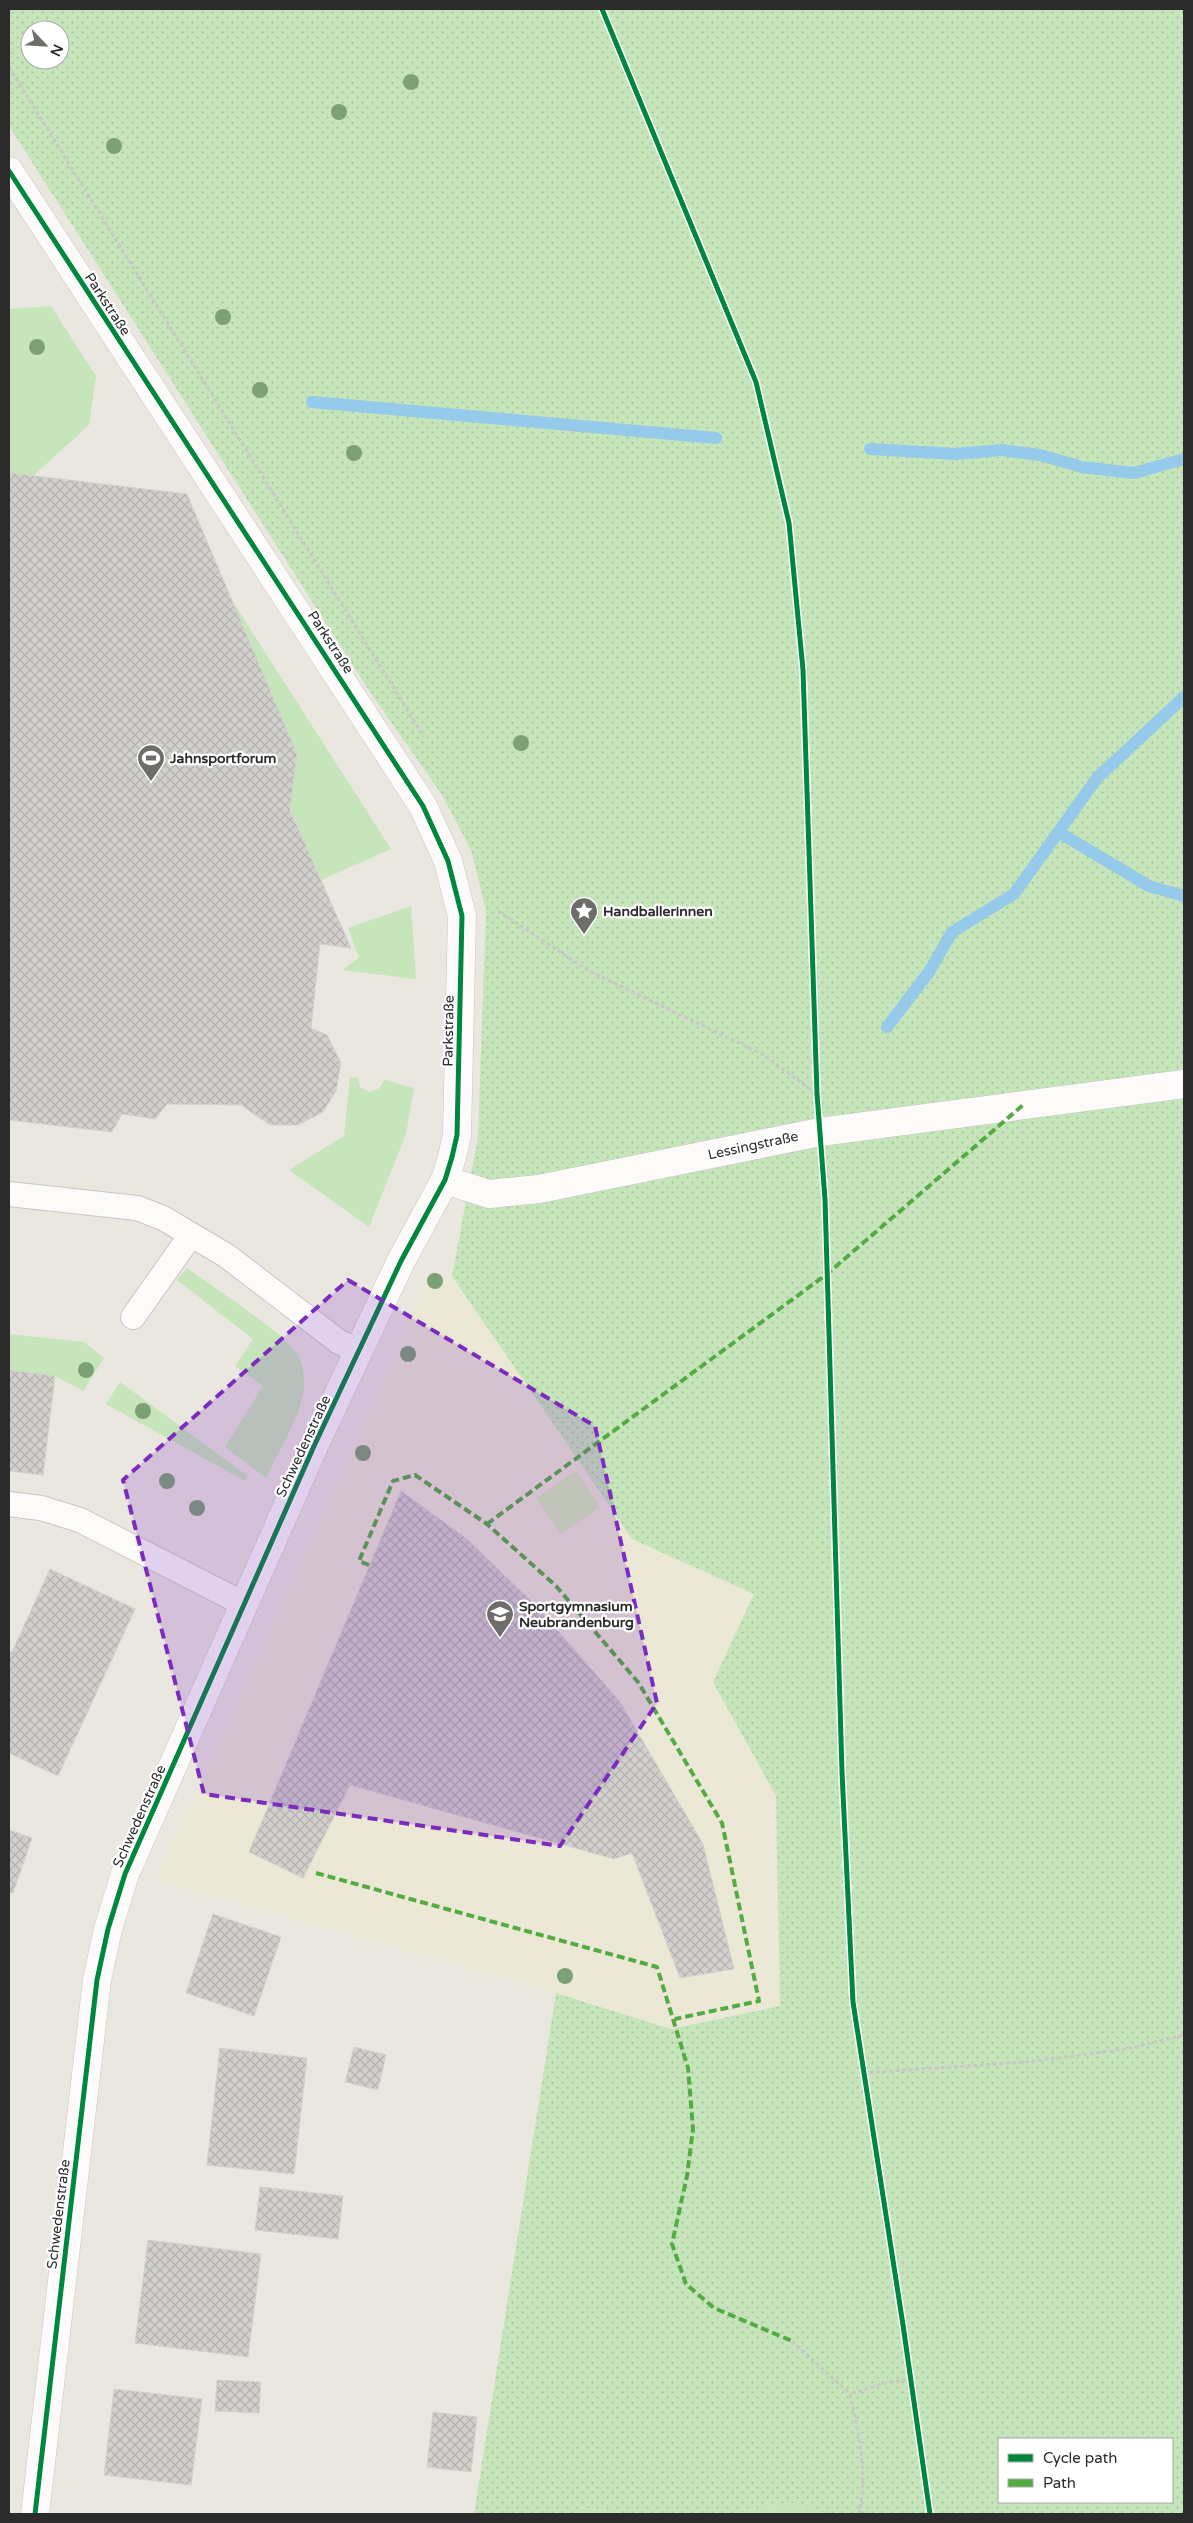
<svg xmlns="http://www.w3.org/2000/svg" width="1193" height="2523" font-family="'Varela Round',sans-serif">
<defs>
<pattern id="park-dots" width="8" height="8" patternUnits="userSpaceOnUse" patternTransform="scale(1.25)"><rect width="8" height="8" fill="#c6e5ba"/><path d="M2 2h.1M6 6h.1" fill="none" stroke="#aac5a0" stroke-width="1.8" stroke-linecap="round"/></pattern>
<pattern id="building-cross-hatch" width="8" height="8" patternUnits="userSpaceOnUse" patternTransform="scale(1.25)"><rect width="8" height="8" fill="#d2d0cc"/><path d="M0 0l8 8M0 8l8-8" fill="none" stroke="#b4b3af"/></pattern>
</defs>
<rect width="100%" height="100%" fill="#eae7e0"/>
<path fill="#ece8d6" d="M452,1276L632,1539L754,1594L713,1682L776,1796L780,2006L671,2029L556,1993L156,1881L428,1281Z"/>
<path fill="#c6e5ba" d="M51,306L96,376L89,425L33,476L9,474V309Z
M231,599L391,849L321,880L290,810L297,754Z
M411,906L416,979L342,970L359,958L348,928Z
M350,1077L358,1078L360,1087L370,1092L380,1088L384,1080C393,1081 402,1086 414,1088L406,1134L369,1227L289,1170L344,1136Z
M187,1268C211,1286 287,1334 298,1356C303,1365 305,1376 304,1386C302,1415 278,1452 266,1478L225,1447L263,1386L235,1366L253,1339L177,1280Z
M9,1334L84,1342L104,1358L83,1391L55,1376L9,1370Z
M120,1382L248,1476L245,1481L106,1404Z
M789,2502L829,2514H732Z
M578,2507L629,2514H577Z"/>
<path fill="url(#park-dots)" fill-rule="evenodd" d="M9,9H1184V2514H829L789,2502L732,2514H629L579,2507L577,2514H474L556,1993L671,2029L780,2006L776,1796L713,1682L754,1594L632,1539L452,1276L478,1137L486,910L471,850L442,795L368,689L9,126ZM30,30H60V60H30ZM999,2439H1172V2502H999Z"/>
<path fill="#d1e9b7" d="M576,1471L600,1507L561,1534L536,1498Z"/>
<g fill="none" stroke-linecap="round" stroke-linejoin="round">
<path stroke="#95caea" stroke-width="12" d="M312,402L716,438
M870,449L956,454L1002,450L1040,455L1082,467L1134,473L1184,459
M1058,832L1149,886L1184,896
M887,1027L929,972L952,932L1014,894L1097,778L1184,697"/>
</g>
<path fill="url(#building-cross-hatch)" stroke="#d4d2cd" d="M9,473L187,494L297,754L290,810L351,948L320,944L311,1028L327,1035L341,1063L336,1091L323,1112L298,1125H270L241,1105L167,1104L155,1119L122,1114L112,1132L9,1120Z
M9,1370L55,1376L43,1475L9,1471Z
M401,1491L467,1539L537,1607L620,1702L703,1844L734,1969L680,1978L632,1853L614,1859L350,1785L303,1878L249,1852Z
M50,1569L135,1609L58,1776L9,1753V1651L12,1652Z
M9,1830L32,1838L13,1893L9,1892Z
M213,1914L281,1937L254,2016L186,1993Z
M354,2047L386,2055L378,2090L345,2082Z
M220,2048L307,2058L294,2174L207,2165Z
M260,2187L343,2196L338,2239L255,2230Z
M148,2240L261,2254L248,2357L135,2343Z
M217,2380L261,2382L259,2413L215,2411Z
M114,2389L202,2399L191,2485L104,2475Z
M433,2412L477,2417L471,2472L427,2467Z"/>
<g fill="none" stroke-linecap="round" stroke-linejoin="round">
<g stroke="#c7c6c5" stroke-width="26">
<path id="lane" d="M9,1194L137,1208L163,1218L227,1256L339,1342L359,1351
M133,1317L191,1235
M9,1504L41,1508L80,1520L244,1604"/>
</g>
<g stroke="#c7c6c5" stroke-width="29">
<path id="street" d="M9,171L423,806L448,861L462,916L457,1135L452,1157L445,1180L401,1261L314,1446L125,1874L108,1929L97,1980L35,2514
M445,1180L489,1194L539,1189L820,1132L1184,1084"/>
</g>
<path stroke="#c8c8c7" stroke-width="3" stroke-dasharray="4 2.5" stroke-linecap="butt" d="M9,67L424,737
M498,911L589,971L762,1054L817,1094
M863,2073L1026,2062L1126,2049L1184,2035
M792,2341L850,2394
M859,2514C868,2475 859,2433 850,2394L885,2383L911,2379"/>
<use href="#lane" stroke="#fcfbfa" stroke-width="24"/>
<use href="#street" stroke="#fcfbfa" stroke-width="28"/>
<path stroke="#54ab44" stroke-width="4" stroke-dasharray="8 4" stroke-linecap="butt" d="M487,1524L827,1274L1023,1105
M369,1565L359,1561L393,1481L415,1475L487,1524L556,1586L638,1682L722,1823L759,2001L675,2019
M316,1873L657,1967L688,2068L693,2129L687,2176L672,2244L686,2284L714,2308L792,2341"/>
<g stroke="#fff" stroke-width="8">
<path id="cycleway" d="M602,9L756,382L789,523L803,670L817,1094L825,1199L842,1772L853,2002L903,2325L930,2514
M9,171L423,806L448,861L462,916L457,1135L452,1157L445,1180L401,1261L314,1446L125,1874L108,1929L97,1980L35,2514"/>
</g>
<use href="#cycleway" stroke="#00873e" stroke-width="5"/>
</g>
<g fill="#7ba174">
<circle cx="411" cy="82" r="8"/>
<circle cx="339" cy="112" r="8"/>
<circle cx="114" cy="146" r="8"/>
<circle cx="223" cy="317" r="8"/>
<circle cx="37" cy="347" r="8"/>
<circle cx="260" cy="390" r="8"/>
<circle cx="354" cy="453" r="8"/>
<circle cx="521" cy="743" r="8"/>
<circle cx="435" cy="1281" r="8"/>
<circle cx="408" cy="1354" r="8"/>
<circle cx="86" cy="1370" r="8"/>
<circle cx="143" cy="1411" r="8"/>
<circle cx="363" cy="1453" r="8"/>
<circle cx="167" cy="1481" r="8"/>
<circle cx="197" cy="1508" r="8"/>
<circle cx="565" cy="1976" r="8"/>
</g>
<path fill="#7b2cbf" fill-opacity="0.2" stroke="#7b2cbf" stroke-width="4" stroke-dasharray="10 6" stroke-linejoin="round" d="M348,1280L595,1426L657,1703L560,1846L204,1794L123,1480Z"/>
<defs>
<g id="stadium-pin" transform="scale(1.4375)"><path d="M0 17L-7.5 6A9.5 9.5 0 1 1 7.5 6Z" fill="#6e6d6a" stroke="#fff"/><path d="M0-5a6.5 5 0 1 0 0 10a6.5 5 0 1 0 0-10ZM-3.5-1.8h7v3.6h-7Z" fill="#fff"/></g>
<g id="sight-pin" transform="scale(1.4375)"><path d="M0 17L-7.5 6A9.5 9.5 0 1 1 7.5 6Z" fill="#6e6d6a" stroke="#fff"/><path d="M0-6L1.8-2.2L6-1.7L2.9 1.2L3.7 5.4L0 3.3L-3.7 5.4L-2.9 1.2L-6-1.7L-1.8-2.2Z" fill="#fff"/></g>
<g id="school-pin" transform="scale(1.4375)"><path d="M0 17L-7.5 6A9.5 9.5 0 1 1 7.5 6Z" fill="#6e6d6a" stroke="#fff"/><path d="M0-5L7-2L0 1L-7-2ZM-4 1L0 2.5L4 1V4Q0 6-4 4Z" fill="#fff"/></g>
</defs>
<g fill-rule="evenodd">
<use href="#stadium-pin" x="151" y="758"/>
<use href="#sight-pin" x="584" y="911"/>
<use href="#school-pin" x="500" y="1614"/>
</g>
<g text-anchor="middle" stroke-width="4.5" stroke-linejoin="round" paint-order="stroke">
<g font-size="14" fill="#2b2b2b" stroke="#fff">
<text transform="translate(108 304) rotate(57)" y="5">Parkstraße</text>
<text transform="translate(331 642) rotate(57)" y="5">Parkstraße</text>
<text transform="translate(448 1031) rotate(-89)" y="5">Parkstraße</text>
<text transform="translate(753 1145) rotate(-12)" y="5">Lessingstraße</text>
<text transform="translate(303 1446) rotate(-65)" y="5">Schwedenstraße</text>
<text transform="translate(139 1816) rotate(-66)" y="5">Schwedenstraße</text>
<text transform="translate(58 2214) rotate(-83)" y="5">Schwedenstraße</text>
</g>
<g font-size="14" font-weight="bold" fill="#2b2b2b" stroke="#fff" text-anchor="start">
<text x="170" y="763">Jahnsportforum</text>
<text x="603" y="916">Handballerinnen</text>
<text x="519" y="1611">Sportgymnasium<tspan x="519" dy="16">Neubrandenburg</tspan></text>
</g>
</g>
<rect width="1193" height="2523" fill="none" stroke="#2b2b2b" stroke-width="20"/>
<rect x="998" y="2438" width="175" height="65" fill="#ffffff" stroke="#aaaaaa"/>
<rect x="1008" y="2454" width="25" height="8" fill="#00873e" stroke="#aaaaaa"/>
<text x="1043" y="2463" font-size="15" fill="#2b2b2b">Cycle path</text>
<rect x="1008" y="2479" width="25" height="8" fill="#54ab44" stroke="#aaaaaa"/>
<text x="1043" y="2488" font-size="15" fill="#2b2b2b">Path</text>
<g transform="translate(45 45) rotate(115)"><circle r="24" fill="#ffffff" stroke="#aaaaaa"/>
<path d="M0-4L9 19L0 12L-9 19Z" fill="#6e6d6a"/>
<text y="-8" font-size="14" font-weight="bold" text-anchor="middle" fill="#2b2b2b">N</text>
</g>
</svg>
